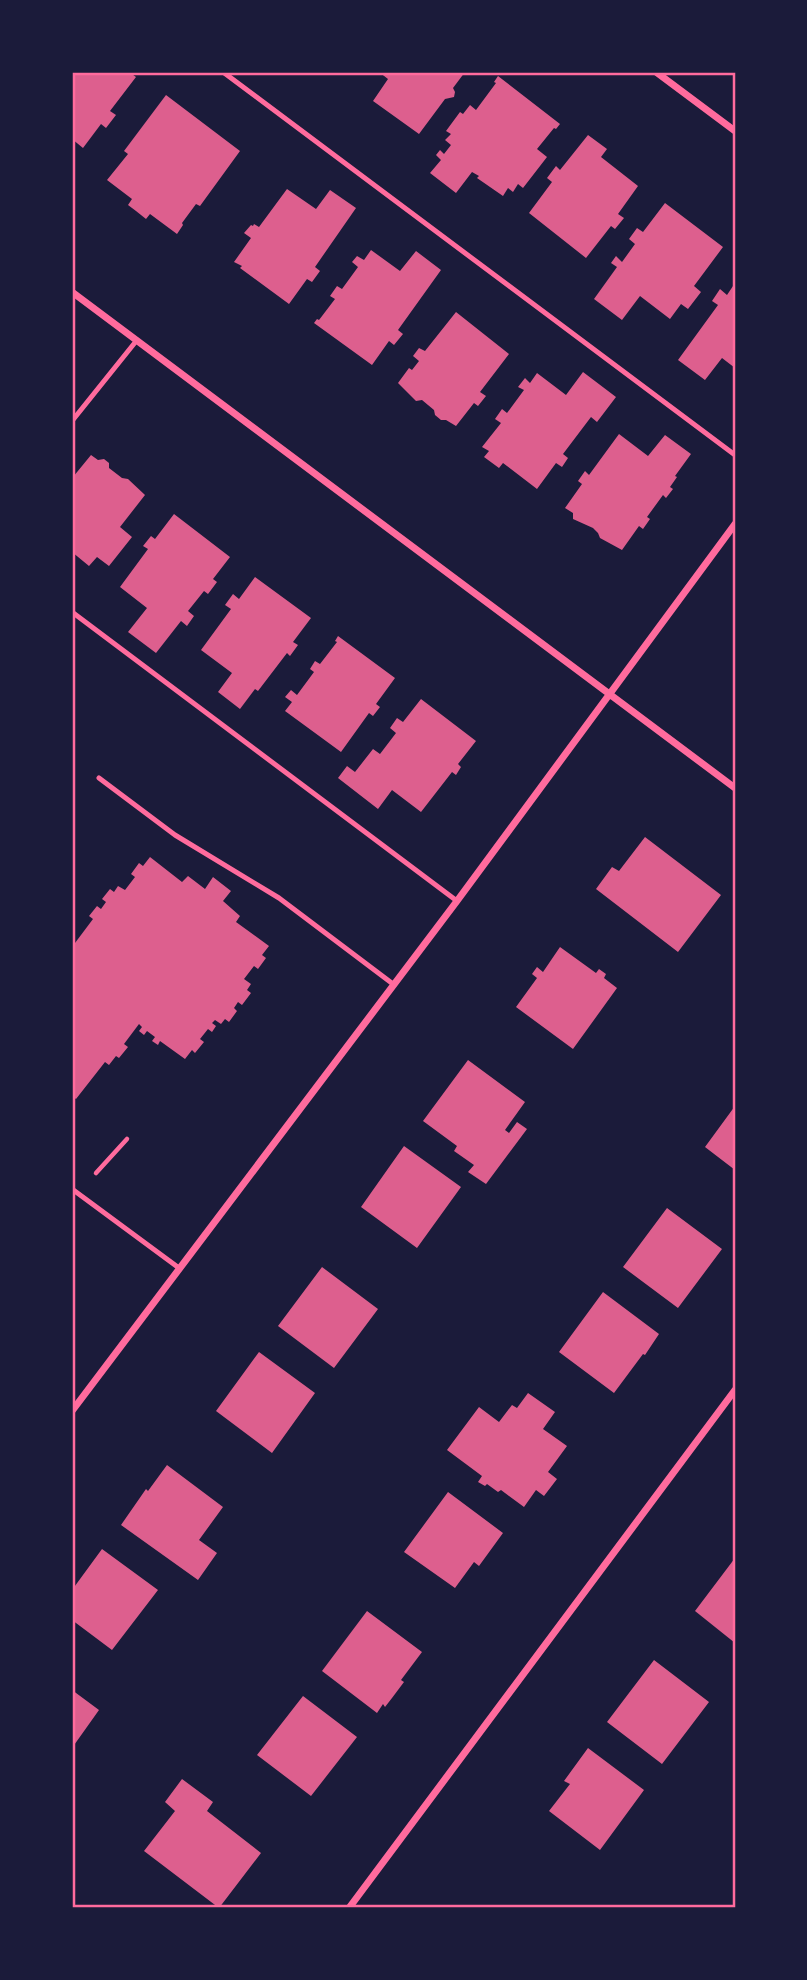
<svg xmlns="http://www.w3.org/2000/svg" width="807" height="1980" font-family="'Source Sans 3',sans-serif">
<rect width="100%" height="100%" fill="#1b1b3a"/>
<path fill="#dd5f8e" d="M72,72H129L136,77L110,111L116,115L106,128L101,124L83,148L72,139Z
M379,72H465L453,88L455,92L454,97L445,99L419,134L373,101L388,79Z
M498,76L560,124L556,129L554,128L537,149L547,157L523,188L518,184L513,192L508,188L503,196L477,178L479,176L472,172L456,193L430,173L441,160L436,155L440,150L444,154L451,145L445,140L451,134L446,131L460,112L463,114L470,105L476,110L496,83L494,82Z
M166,95L240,151L200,206L196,204L182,223L183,225L177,234L150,214L146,219L136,211L128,205L132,199L107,180L128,154L124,151Z
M588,135L607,149L601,157L638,186L618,214L624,218L615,229L611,226L586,258L529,213L552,182L547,178L556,166L560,170Z
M287,189L316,209L330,190L356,208L315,267L320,271L312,282L307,279L289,304L240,268L242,266L234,262L251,238L244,233L251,225L253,226L254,224L259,227Z
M665,203L723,247L694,286L701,292L688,309L681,304L670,319L640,296L622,320L594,299L617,267L611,263L616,256L622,262L635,244L629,239L637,228L643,232Z
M371,250L400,271L416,251L441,270L398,330L403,334L394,345L389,341L372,365L314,323L317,319L319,320L335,299L330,296L337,286L342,289L358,267L352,262L357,256L364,260Z
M735,283V368L722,358L705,380L678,360L718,305L712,301L720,289L727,295Z
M456,312L509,354L480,392L486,396L478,406L474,403L456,426L446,420H441L435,415L434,410L422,400L416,401L398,383L409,368L412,370L419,361L413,356L419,348L425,351Z
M583,372L616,397L597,422L591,417L563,454L568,458L562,467L556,463L537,489L503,463L499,468L484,457L489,451L482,447L501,423L495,419L502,409L507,413L524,390L518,387L525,378L530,383L537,373L566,395Z
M619,434L648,456L665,435L691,454L675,476L677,477L670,487L673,489L666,498L663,495L647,517L650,519L643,529L639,526L622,550L600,538L598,533L593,528L573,519V513L565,508L582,484L578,481L585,471L589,475Z
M91,455L98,460L104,459L109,463V468L122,478L128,479L145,495L120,527L132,537L109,566L97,557L89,566L72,552V477H73Z
M174,514L230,557L213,579L217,582L208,594L204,591L188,611L194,616L187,626L181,621L156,653L128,632L147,608L120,587L148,549L143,546L151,536L155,539Z
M255,577L311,618L293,642L298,645L290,656L287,653L258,691L255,689L240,709L218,692L232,673L201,650L231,609L225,605L233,594L239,599Z
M338,636L395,678L376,704L380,707L373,716L369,713L341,752L285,711L292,702L285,697L291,690L297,695L314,672L310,669L315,661L320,664L337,642L335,641Z
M421,699L476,741L458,764L461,767L456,775L452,772L421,812L392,790L378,809L338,778L347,766L355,772L373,749L380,754L396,733L390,728L397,718L403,722Z
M645,837L721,895L678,952L596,889L612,867L619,871Z
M150,857L182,882L188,876L205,889L213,877L231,891L223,901L240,916L236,922L269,946L262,955L266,958L258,969L254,966L244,979L251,984L247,990L251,993L242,1005L238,1002L234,1008L237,1011L229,1022L225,1019L221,1024L215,1020L212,1023L216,1026L212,1032L208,1029L200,1039L204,1042L195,1053L192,1050L185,1059L160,1041L158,1045L152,1041L155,1037L147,1031L144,1035L139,1031L142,1027L139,1024L124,1044L128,1047L119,1058L116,1056L109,1065L105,1062L76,1099L72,1096V947L93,919L89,916L97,906L101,909L106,902L102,899L110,889L114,892L118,886L125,890L135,877L131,874L139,863L143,866Z
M560,947L596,973L599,969L606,974L604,978L617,988L573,1049L516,1007L537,978L532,974L537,967L543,972Z
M468,1060L525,1102L505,1130L509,1133L517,1122L527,1129L486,1184L468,1172L474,1165L454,1151L457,1146L423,1121Z
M735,1106V1170L705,1147Z
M404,1146L461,1187L417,1248L361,1207Z
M667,1208L722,1249L678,1308L623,1267Z
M322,1267L378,1309L334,1368L278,1326Z
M603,1292L659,1334L645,1355L643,1354L614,1393L559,1352Z
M259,1352L315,1393L272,1453L216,1411Z
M528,1393L555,1412L543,1429L567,1446L548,1472L557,1479L544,1496L536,1490L524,1507L501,1490L498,1492L487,1484L485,1486L478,1482L482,1476L447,1450L479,1407L499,1422L512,1405L517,1408Z
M167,1465L223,1507L199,1540L217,1553L198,1580L121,1525L146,1489L148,1491Z
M448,1492L503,1533L479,1566L474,1562L455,1588L404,1552Z
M102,1549L158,1590L112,1650L72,1620V1590Z
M735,1558V1643L695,1611Z
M367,1611L422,1652L401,1680L404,1682L392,1698L385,1707L383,1704L377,1713L322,1671Z
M654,1660L709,1702L662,1764L607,1722Z
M72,1690L99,1710L72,1748Z
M303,1696L357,1737L311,1796L257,1755Z
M588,1748L644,1790L600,1850L549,1811L570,1784L564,1781Z
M182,1779L213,1802L207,1811L261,1853L219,1908L144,1851L175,1811L165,1802Z"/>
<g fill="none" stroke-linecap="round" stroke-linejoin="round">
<path stroke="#ff6b9d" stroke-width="4.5" d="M96,1173L127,1139"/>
<path stroke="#ff6b9d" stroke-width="5" d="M223,72L735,455
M72,421L137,340
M72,612L457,901
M99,778L175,835L279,898L393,984
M72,1189L179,1268"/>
<path stroke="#ff6b9d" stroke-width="7" d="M656,72L735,131
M72,292L735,788
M72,1411L457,901L735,524
M349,1908L735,1390"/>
</g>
<rect width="807" height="1980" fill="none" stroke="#1b1b3a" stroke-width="147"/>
<rect x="74" y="74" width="660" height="1832" fill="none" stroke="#ff6b9d" stroke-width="2.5"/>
</svg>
